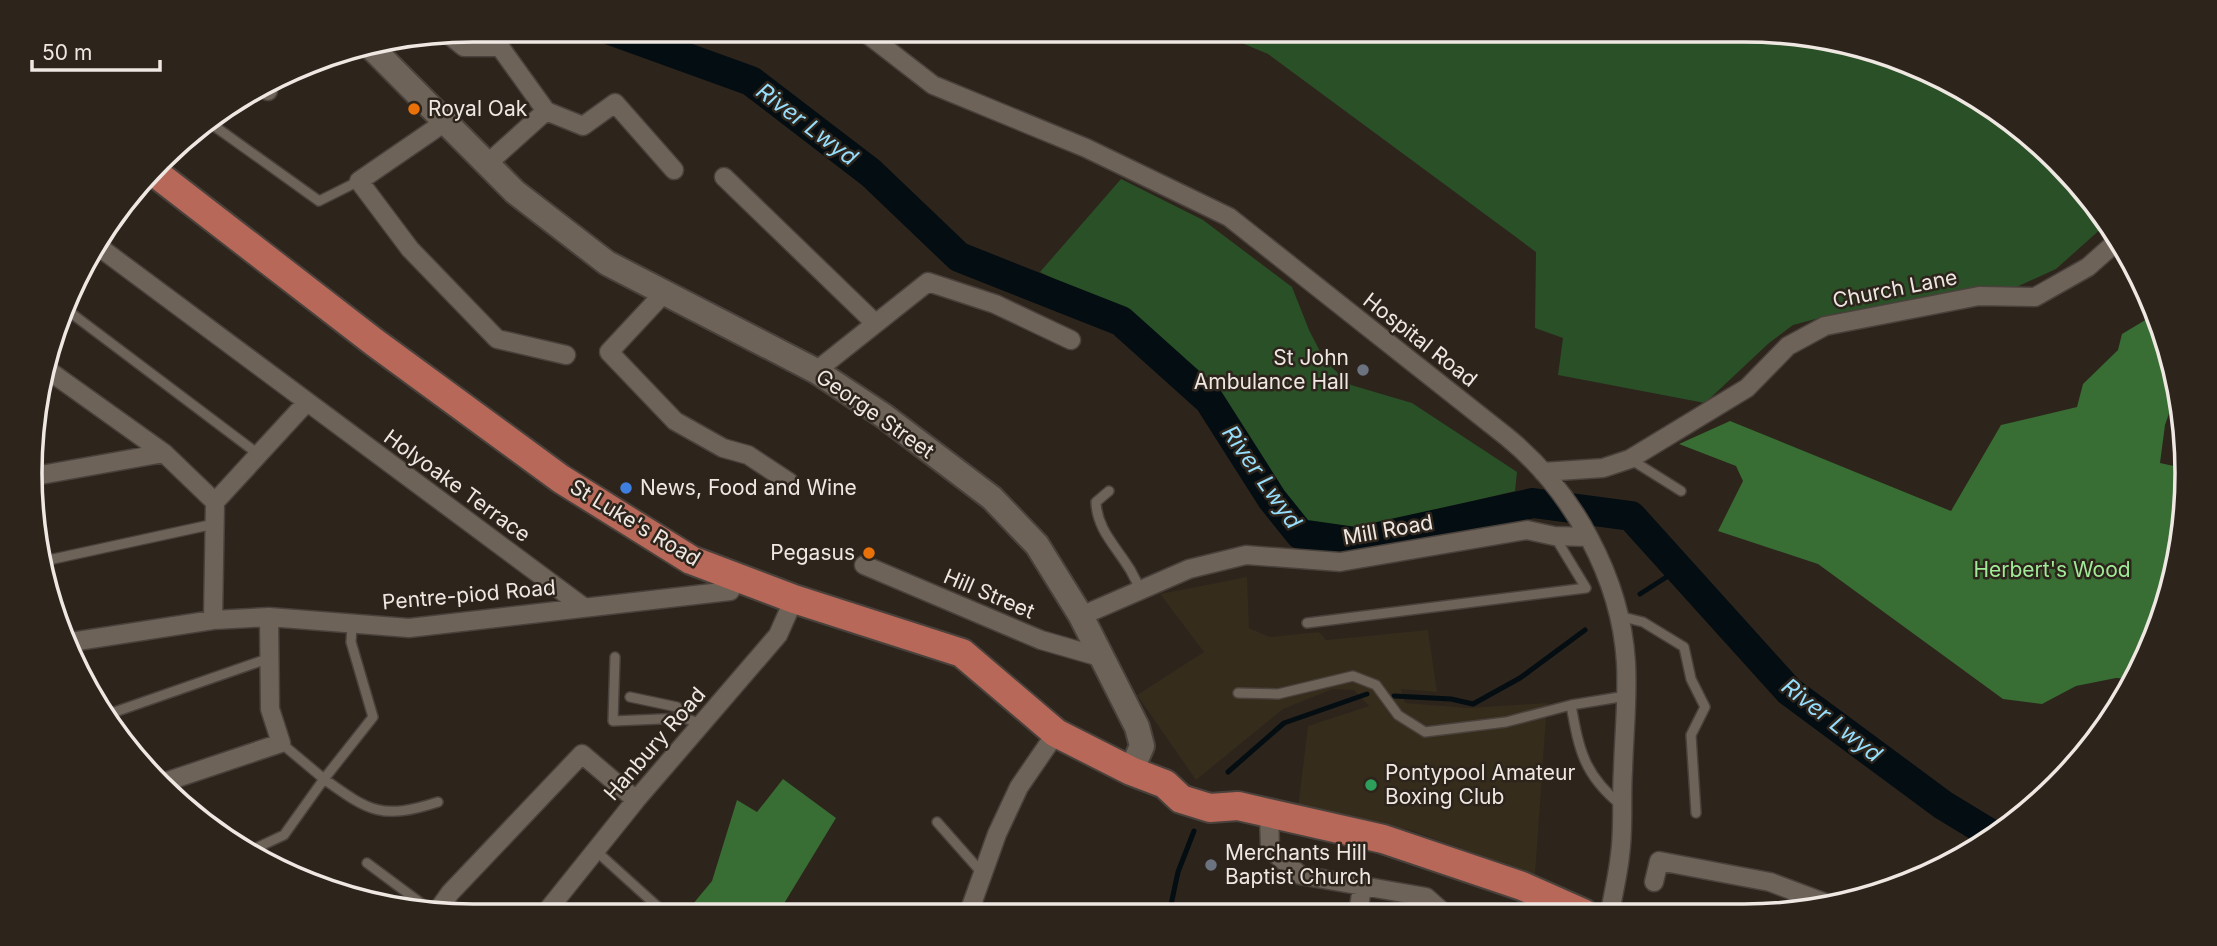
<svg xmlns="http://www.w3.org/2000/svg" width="2217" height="946" font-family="Inter,sans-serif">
<rect width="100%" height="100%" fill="#2d241c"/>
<path fill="#352c1c" d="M1247,577L1249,628L1270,637L1319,632L1326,640L1428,630L1437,692L1401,689L1405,703L1469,708L1547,703L1535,875L1410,830L1298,808L1308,726L1369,706L1354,690L1333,689L1283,709L1196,780L1137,695L1204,652L1160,594Z"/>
<path fill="#295026" d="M1211,30H1702L1887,53L2037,140L2103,227L2056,269L2012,289L1977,290L1838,313L1793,325L1769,343L1705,403L1558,375L1563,338L1535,328L1536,252L1268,54Z
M1121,179L1203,220L1292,287L1309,330L1325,361L1351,385L1412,403L1517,472L1515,491L1334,534L1305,524L1258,470L1222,402L1150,328L1040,272Z"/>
<path fill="#386d33" d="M2152,316L2174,399L2165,425L2160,463L2183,468L2164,616L2132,679L2116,678L2076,686L2042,704L2003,699L1818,564L1718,531L1743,481L1736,466L1679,444L1730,421L1951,511L2001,425L2077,407L2083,384L2118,350L2122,334Z
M783,779L836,818L777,915L683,916L712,881L737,800L757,812Z"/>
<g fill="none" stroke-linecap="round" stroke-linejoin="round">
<path stroke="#030d12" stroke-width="5" d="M1640,594L1679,569
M1394,696L1451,699L1473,704L1520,678L1585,630
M1228,772L1284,723L1367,694
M1169,914L1178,872L1194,831"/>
<path stroke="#030d12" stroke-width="30" d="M610,30L751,81L871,173L959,257L1121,321L1209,400L1272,499L1300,534L1356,542L1533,503L1631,516L1789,691L1943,805L1994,836"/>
<g stroke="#49413b" stroke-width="12">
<path id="lane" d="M210,123L319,201L359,181
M67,310L258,454
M1630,459L1681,491
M1109,491L1096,502C1097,537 1129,556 1140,591
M44,561L214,524
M1619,616L1643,622L1684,647L1691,679L1705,707L1691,735L1696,813
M1307,623L1586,588L1555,537
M615,657L613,721L684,718L702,724
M1238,693L1278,694L1353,676L1376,685L1398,715L1425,732L1506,722L1571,705L1626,696
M630,697L677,707L684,718
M1571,705C1579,750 1584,775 1621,805
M106,715L267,659
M281,743L324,779L373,717L351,642L352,626
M937,822L983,874
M254,849L284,835L324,779C370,812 382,820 438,802
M595,850L668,916
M367,863L429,909
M972,908L987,915"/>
</g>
<g stroke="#49413b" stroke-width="21">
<path id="street" d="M862,30L933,85L1086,148L1229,217L1507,437C1573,491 1621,578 1626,663C1628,698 1624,734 1623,770C1621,798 1624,827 1620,855C1618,875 1613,894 1610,913
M448,34L464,47H500L546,111L487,164
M267,90L268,91
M546,111L583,126L615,103L674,170
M445,122L359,181L410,249L497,339L566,355
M724,177L875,323
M95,244L582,606
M664,293L609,352L675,421L723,448L748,455L789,482
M45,368L164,453L215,502
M816,371L928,282L995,304L1071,340
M1543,472L1603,468L1630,459L1747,388L1788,346L1825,326L1979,296L2035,297L2088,267L2115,243
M35,476L164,453
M215,502L306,403
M864,565L1041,640L1100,657
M1081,616L1189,569L1246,555L1340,562L1527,530L1554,536L1588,537
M213,620L215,502
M71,642L213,620L269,617L409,628L730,591L738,578
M162,783L281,743L270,709L269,617
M1269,814L1270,849L1300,875L1426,897L1444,913
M1654,882L1659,861L1770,882L1831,905
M438,910L450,893L582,754L636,800
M1358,914L1362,887
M968,915L997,834L1019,787L1056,733
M543,916L636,800L778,635L794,599"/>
</g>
<g stroke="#49413b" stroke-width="28">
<path id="secondary" d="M371,47L515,192L607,263L816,371L884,416L992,498L1037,545L1081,616L1137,727L1142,746L1131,771"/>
</g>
<g stroke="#49413b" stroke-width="32">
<path id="primary" d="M154,172L374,342L561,479L691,560L794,599L962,653L1056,733L1131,771L1165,784L1181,799L1210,808L1238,806L1383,839L1522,886L1583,913"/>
</g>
<use href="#lane" stroke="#6e6359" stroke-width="9"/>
<use href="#street" stroke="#6e6359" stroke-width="18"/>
<use href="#secondary" stroke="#6e6359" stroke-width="24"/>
<use href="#primary" stroke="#b86858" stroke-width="28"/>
</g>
<g fill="#e8710a" stroke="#2d241c" stroke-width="2.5">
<circle cx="414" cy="109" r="7"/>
<circle cx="869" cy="553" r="7"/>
</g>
<g fill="#6b7280" stroke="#2d241c" stroke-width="2.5">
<circle cx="1363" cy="370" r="7"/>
<circle cx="1211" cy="865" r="7"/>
</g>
<circle fill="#3f7fe0" stroke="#2d241c" stroke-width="2.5" cx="626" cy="488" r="7"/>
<circle fill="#2e9e5b" stroke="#2d241c" stroke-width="2.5" cx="1371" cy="785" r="7"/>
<g text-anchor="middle" stroke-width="5" stroke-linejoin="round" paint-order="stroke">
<g font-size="21" fill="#eee7e2" stroke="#2d241c" text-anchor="start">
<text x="428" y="116">Royal Oak</text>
<text x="1349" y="365" text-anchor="end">St John<tspan x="1349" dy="24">Ambulance Hall</tspan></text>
<text x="640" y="495">News, Food and Wine</text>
<text x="855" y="560" text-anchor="end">Pegasus</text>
<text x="1385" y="780">Pontypool Amateur<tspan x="1385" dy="24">Boxing Club</tspan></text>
<text x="1225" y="860">Merchants Hill<tspan x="1225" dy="24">Baptist Church</tspan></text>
</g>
<g font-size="21" fill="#eee7e2" stroke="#2d241c">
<text transform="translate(1895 289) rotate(-11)" y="7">Church Lane</text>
<text transform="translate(1420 340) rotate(38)" y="7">Hospital Road</text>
<text transform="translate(875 414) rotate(35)" y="7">George Street</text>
<text transform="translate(457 486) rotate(36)" y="7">Holyoake Terrace</text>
<text transform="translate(635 523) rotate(31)" y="7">St Luke's Road</text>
<text transform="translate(1388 530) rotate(-10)" y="7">Mill Road</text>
<text transform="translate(989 594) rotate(23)" y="7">Hill Street</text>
<text transform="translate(469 595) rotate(-5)" y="7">Pentre-piod Road</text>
<text transform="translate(655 744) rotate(-49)" y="7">Hanbury Road</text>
</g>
<g font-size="21" fill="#9feb97" stroke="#2d241c">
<text x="2052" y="577">Herbert's Wood</text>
</g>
<g font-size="23" font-style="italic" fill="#96defb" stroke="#2d241c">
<text transform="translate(807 124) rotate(37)" y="8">River Lwyd</text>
<text transform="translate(1262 477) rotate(55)" y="8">River Lwyd</text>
<text transform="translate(1832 720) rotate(38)" y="8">River Lwyd</text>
</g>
</g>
<path d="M0 0H2217V946H0ZM473 42H1744A431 431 0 0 1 2175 473V473A431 431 0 0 1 1744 904H473A431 431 0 0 1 42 473V473A431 431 0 0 1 473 42Z" fill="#2d241c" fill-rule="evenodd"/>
<path fill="none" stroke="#eee7e2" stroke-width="3.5" d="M473 42H1744A431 431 0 0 1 2175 473V473A431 431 0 0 1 1744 904H473A431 431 0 0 1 42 473V473A431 431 0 0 1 473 42Z"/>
<path d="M32 60v10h128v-10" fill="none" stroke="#eee7e2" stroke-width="3.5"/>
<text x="42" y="60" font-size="21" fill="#eee7e2" stroke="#2d241c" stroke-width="5" paint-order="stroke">50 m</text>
</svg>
